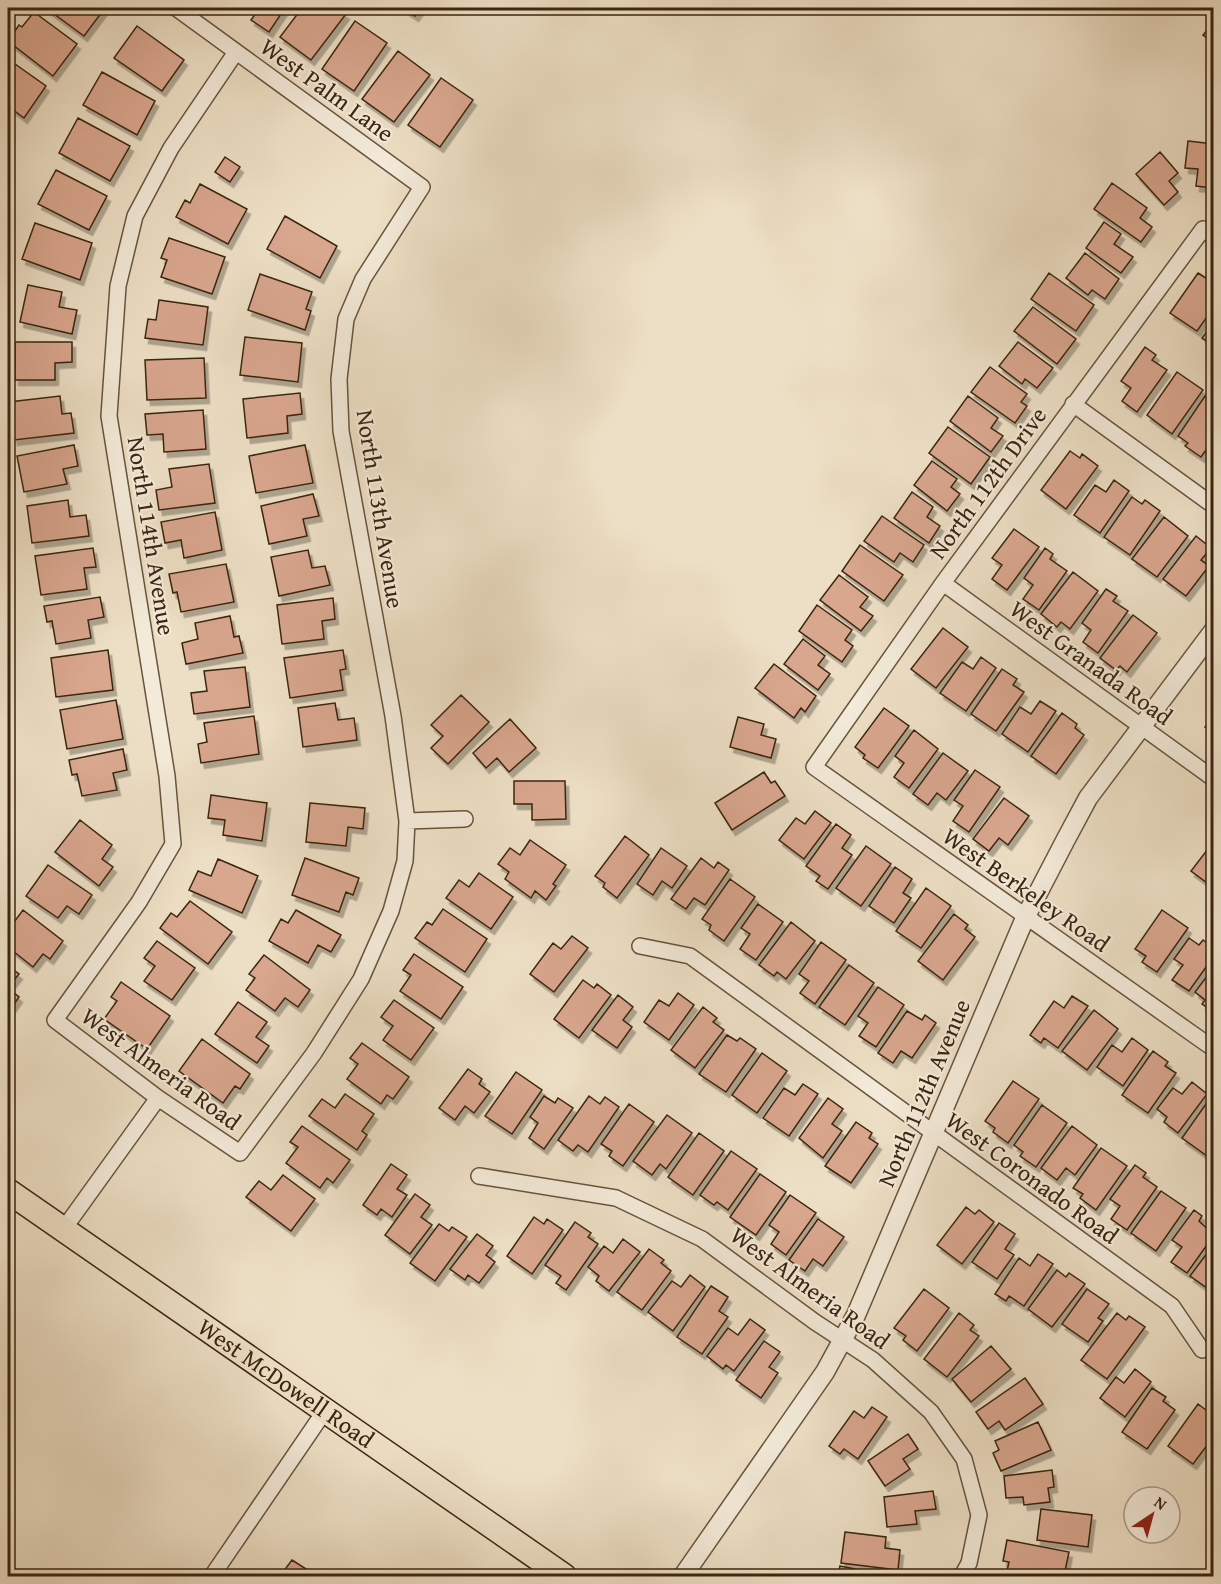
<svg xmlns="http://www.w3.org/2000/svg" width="1221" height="1584" font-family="'Gentium Book Plus',serif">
<defs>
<filter id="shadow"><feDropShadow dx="3.5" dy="5.5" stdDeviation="0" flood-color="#0004"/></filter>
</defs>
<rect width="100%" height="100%" fill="#eddfc5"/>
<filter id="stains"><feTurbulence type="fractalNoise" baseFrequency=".00333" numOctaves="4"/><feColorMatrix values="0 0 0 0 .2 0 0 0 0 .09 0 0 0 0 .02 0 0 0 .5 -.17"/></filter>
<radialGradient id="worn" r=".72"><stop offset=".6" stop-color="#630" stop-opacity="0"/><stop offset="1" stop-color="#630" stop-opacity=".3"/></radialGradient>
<path fill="#d9a68e" stroke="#3a250f" stroke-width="1.5" filter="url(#shadow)" d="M46,8H105L84,36Z
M249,8H285L269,32L251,20L256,13Z
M302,8H336L346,14L311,60L280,37Z
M403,8H421L415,16Z
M34,12L77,44L53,76L8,41L19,25L22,27Z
M355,21L387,43L354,91L322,69Z
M1214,22V43L1203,35Z
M137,26L184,60L162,91L114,58Z
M398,51L430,75L394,122L362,99Z
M8,59L46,86L24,118L8,106Z
M102,72L155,101L137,135L83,105Z
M441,78L473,100L440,147L408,125Z
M78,118L130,146L110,181L59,153Z
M1188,141L1214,144V188L1196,186L1198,169L1185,168Z
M1160,152L1178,173L1169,181L1178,192L1164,205L1136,174Z
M225,157L240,167L230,182L215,172Z
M56,170L107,196L89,230L38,204Z
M1112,183L1147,208L1140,218L1152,227L1141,242L1094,209Z
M200,184L247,209L228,244L176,217L185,200L190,203Z
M285,216L337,246L320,278L267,249Z
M1104,222L1121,234L1114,244L1133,257L1121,273L1086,248Z
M35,223L92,243L80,280L22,259Z
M169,238L225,257L212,294L161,277L167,260L161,258Z
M1085,253L1119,279L1105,299L1092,290L1088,295L1066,278Z
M1049,273L1094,305L1076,331L1031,299Z
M1198,273L1209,280L1214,277V307L1197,331L1170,313Z
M260,274L312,292L306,309L311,311L305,330L248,310Z
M28,285L62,292L59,307L77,310L72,334L20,322Z
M159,300L208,307L203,345L145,338L148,319L156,320Z
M1033,307L1076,339L1057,364L1014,331Z
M1214,322V347L1202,338Z
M245,337L302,343L298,382L240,375Z
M15,342H72V362L55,363V380H15Z
M1018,342L1053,368L1037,388L1025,379L1022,384L999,366Z
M1145,347L1156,355L1152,360L1167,370L1137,412L1122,401L1131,388L1121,381Z
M204,358L206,398L147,400L145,360Z
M990,367L1027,394L1021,402L1027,406L1015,423L971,392Z
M1177,372L1203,390L1172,434L1147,415Z
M300,393L302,414L287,416L288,433L247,438L243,399Z
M60,396L62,414L71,413L74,433L14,440L9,402Z
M968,396L998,418L991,428L1003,436L991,452L950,421Z
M1205,396L1214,401V439L1201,457L1185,446L1188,443L1178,436Z
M203,410L206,449L164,452L163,434L147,435L145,414Z
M948,427L990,457L971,484L929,453Z
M74,445L78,466L63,469L67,484L24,492L17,456Z
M305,445L313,483L256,493L249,456Z
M1070,451L1080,458L1082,454L1098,466L1066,509L1041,490Z
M932,461L957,479L951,487L960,494L947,511L914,485Z
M209,464L215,503L159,510L156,490L172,487L169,469Z
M1114,480L1129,491L1100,533L1074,515L1095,485L1106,492Z
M912,492L933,507L927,517L940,526L929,543L894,518Z
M313,494L319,516L303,519L307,536L269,544L261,506Z
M1132,497L1142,504L1145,500L1160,511L1130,555L1104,537Z
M68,500L70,517L86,515L89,536L32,543L27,506Z
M215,512L222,550L184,558L181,540L165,543L161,522Z
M882,516L924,545L913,562L900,553L894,562L864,541Z
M1164,517L1188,536L1157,577L1132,559Z
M1014,529L1039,547L1007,590L992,579L1002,565L992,558Z
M1196,536L1211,548L1201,560L1209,566L1186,596L1163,579Z
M860,545L903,575L884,601L842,571Z
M93,548L96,567L84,568L87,589L41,595L35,556Z
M1045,548L1053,554L1050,559L1067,571L1039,610L1023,599L1033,585L1024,578Z
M308,550L312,568L325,566L330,585L279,596L271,557Z
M226,564L234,602L181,612L177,592L173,593L169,574Z
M1073,572L1098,591L1070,629L1061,622L1057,627L1041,614Z
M839,575L868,597L860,607L873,616L861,631L820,600Z
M1106,589L1117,596L1113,601L1128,611L1098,653L1083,642L1091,630L1082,623Z
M100,597L104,617L88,620L91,638L56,644L52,621L47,622L44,606Z
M333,598L335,619L322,621L324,639L282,644L277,605Z
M817,605L852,630L845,640L853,646L842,662L799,631Z
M1133,615L1157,633L1127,672L1120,666L1116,670L1100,658Z
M230,616L234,637L239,636L243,653L186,664L182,643L198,639L195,623Z
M943,628L968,647L936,688L911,669Z
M803,639L825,656L818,665L830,674L818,690L784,664Z
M108,650L113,690L56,697L51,658Z
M343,650L346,669L340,670L343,690L290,698L284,658Z
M981,657L996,668L966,711L940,693L962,662L973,669Z
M774,664L816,696L805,712L801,708L794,718L755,688Z
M245,667L250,707L194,714L191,693L207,691L204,671Z
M1002,669L1017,679L1013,685L1024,692L996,731L971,714Z
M461,695L489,722L448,764L431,748L443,736L431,725Z
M116,700L123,739L67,749L60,710Z
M1040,701L1056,711L1028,752L1002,734L1020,707L1031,714Z
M335,703L338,720L354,718L357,740L303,747L298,708Z
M884,708L909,726L878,768L863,758L865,755L855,747Z
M1062,713L1077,724L1075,728L1084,735L1056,774L1031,756Z
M1214,715V734L1205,727Z
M254,716L259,754L201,763L198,744L207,742L204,723Z
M738,717L764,724L761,735L776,739L771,758L730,747Z
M510,719L536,748L509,772L497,758L486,768L473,753Z
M914,730L938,749L909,788L894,777L904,763L895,756Z
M123,749L127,770L113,773L117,790L82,796L77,774L72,775L69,760Z
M943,753L968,771L946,800L937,793L928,805L913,794Z
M975,770L1000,787L969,832L953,821L963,806L954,800Z
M764,772L771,783L775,781L785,796L732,830L715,803Z
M514,781H565L566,819L532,820V804H514Z
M211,795L267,803L262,841L223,835L225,820L208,818Z
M1004,798L1029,816L1008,845L999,838L989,851L973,839Z
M310,803L365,808L363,829L348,827L346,846L306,842Z
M815,811L831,823L804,859L779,840L796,818L805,824Z
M80,820L112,845L102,859L113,867L99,886L55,852Z
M836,824L851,835L842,848L852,855L828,889L816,881L820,876L806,866Z
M625,836L649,855L617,898L603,887L605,883L595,876Z
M530,840L566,865L553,884L556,886L546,900L535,891L531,898L505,879L509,872L498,864L510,848L520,855Z
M1214,841V888L1191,871Z
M866,846L891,864L861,906L836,888Z
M661,848L687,866L672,888L662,881L653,895L637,884Z
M305,858L359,878L353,895L346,892L339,912L292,895Z
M701,858L714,868L718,862L729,870L705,905L694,898L686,909L671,899Z
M218,859L258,876L242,913L189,890L198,871L211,876Z
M48,865L92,895L79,914L67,906L58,918L26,896Z
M895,867L912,879L903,893L911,898L894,923L869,906Z
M479,873L513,897L491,929L446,898L459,880L469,887Z
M730,879L755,897L724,941L709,930L711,925L702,919Z
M926,888L951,906L921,948L896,931Z
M190,901L232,932L208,964L160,928L171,913L177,917Z
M758,904L783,922L756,960L740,949L750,934L741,928Z
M443,909L487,939L465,972L415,938L427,922L432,925Z
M23,910L63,941L50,959L43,954L33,967L8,947V930Z
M296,910L341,935L331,952L318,945L308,963L269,941L281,919L288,923Z
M1162,910L1188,928L1157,972L1142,962L1146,956L1135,949Z
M954,914L968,925L965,929L975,937L943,980L918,961Z
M791,922L815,941L786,979L777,972L774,976L759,965Z
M572,936L588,948L554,992L530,974L553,943L561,949Z
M1189,938L1199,945L1203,940L1214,948V956L1189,991L1172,980L1183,965L1174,959Z
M157,941L195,968L172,1000L144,981L155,966L144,958Z
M821,942L846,960L815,1004L800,993L809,981L799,974Z
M414,954L463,987L441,1019L400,991L411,975L403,970Z
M264,955L310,990L298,1007L285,998L275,1011L246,990L255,978L249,974Z
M849,965L874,983L845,1025L819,1007Z
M8,966L19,974L8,988L19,997L8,1013Z
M1214,967V1012L1202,1004L1205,1000L1195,992Z
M583,980L594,988L597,984L611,995L579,1038L554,1019Z
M121,982L170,1016L147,1049L104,1019L117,1001L111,997Z
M878,987L904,1005L876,1047L859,1036L868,1023L858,1016Z
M678,993L694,1005L669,1040L644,1022L659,1000L669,1006Z
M618,995L633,1007L623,1020L632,1027L617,1048L592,1030Z
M1072,996L1088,1006L1058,1048L1044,1038L1041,1043L1030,1035L1054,1001L1064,1008Z
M394,1000L434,1028L411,1060L383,1040L393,1026L381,1017Z
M238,1002L267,1022L256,1037L269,1046L257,1063L215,1034Z
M703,1007L717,1018L713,1022L724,1030L695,1068L671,1050Z
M1094,1010L1118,1029L1087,1070L1062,1051Z
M907,1011L922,1020L925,1015L936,1023L912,1058L901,1051L893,1063L878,1053Z
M727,1035L737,1041L740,1038L756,1049L726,1092L699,1074Z
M1132,1038L1148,1050L1123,1086L1097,1067L1112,1045L1122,1052Z
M202,1039L250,1074L240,1089L235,1086L223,1103L179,1071Z
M362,1043L409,1077L393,1099L387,1095L381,1104L347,1079L358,1064L350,1058Z
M1153,1051L1168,1062L1165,1066L1176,1073L1148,1113L1122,1095Z
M762,1053L787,1071L757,1113L732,1095Z
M468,1069L482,1079L479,1084L490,1092L474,1113L465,1106L455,1120L439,1108Z
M516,1072L542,1090L512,1134L485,1116Z
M1013,1081L1039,1099L1008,1143L993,1132L995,1128L985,1121Z
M1192,1082L1207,1094L1178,1133L1164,1122L1167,1117L1157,1109L1173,1088L1182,1094Z
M803,1084L818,1094L789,1136L763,1118L784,1088L795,1095Z
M345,1094L374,1114L362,1131L367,1135L357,1150L309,1116L322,1099L335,1108Z
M1213,1094L1214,1147L1207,1156L1182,1138Z
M544,1096L555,1103L558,1098L573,1108L544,1149L529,1138L538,1123L530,1117Z
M589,1096L600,1104L605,1097L619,1107L588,1152L578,1145L573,1151L558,1140Z
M828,1098L843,1109L832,1124L842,1131L823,1158L799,1138Z
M629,1104L654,1122L623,1166L609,1156L612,1151L601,1144Z
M1042,1105L1067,1123L1036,1167L1020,1156L1023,1152L1014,1145Z
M667,1115L692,1133L666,1169L660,1164L652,1175L633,1161Z
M856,1122L872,1133L869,1138L878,1144L851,1183L825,1166Z
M302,1126L350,1160L333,1183L327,1178L320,1188L286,1163L298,1147L290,1142Z
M1072,1126L1097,1145L1075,1175L1066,1168L1057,1180L1041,1168Z
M699,1133L724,1151L693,1195L668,1177Z
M1101,1148L1127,1166L1096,1210L1080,1198L1083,1194L1073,1188Z
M731,1151L757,1169L728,1210L717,1202L714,1205L700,1195Z
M391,1164L407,1175L397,1189L407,1195L392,1217L381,1209L377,1215L363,1205Z
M1135,1165L1146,1173L1143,1177L1157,1187L1127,1230L1111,1219L1120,1206L1110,1199Z
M760,1174L786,1192L756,1235L730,1217Z
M283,1175L315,1199L291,1231L246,1197L259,1181L271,1190Z
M1161,1191L1186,1208L1156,1251L1131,1233Z
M415,1194L430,1205L421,1217L432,1225L410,1254L385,1235Z
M790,1195L816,1213L786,1255L771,1244L779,1232L769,1225Z
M966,1207L975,1214L979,1210L994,1222L962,1264L937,1245Z
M1194,1210L1202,1216L1199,1221L1214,1235L1187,1273L1171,1262L1182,1247L1172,1240Z
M534,1217L544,1224L547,1219L563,1230L532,1274L507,1256Z
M818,1219L844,1237L823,1266L813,1259L805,1271L789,1260Z
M575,1222L591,1233L588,1237L598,1244L566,1290L556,1283L561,1276L545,1265Z
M999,1223L1015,1234L1005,1249L1014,1255L997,1279L972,1262Z
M439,1224L449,1231L452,1227L467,1237L435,1281L410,1263Z
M477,1234L493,1246L486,1255L495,1262L479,1283L468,1275L465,1280L450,1269Z
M623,1239L640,1252L609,1291L596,1281L599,1276L588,1267L604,1246L613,1253Z
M1214,1244V1293L1190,1276Z
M649,1249L664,1260L661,1263L671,1271L642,1310L617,1292Z
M1038,1254L1053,1264L1024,1306L1009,1296L1006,1301L995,1294L1019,1258L1030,1266Z
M1057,1270L1066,1277L1069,1273L1085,1284L1052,1327L1028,1309Z
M690,1275L705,1287L673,1331L648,1312L672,1281L681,1287Z
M711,1286L728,1297L719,1311L728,1317L702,1354L677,1337Z
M924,1289L949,1308L917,1351L903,1340L906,1336L894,1328Z
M1087,1289L1109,1304L1098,1318L1103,1321L1088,1342L1062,1324Z
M959,1313L974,1325L970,1330L979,1336L947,1377L924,1359Z
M1117,1313L1126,1320L1129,1316L1145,1327L1107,1379L1081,1360Z
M750,1319L765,1330L734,1371L726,1365L723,1369L707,1356L728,1328L738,1335Z
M764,1341L780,1352L769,1367L778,1373L761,1398L736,1380Z
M991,1346L1011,1369L971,1402L952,1379Z
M1135,1369L1151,1382L1125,1417L1100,1398L1116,1377L1124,1383Z
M1025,1378L1043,1404L1005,1430L999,1421L988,1429L976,1412Z
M1152,1388L1166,1397L1163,1401L1175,1410L1147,1449L1122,1432Z
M1198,1404L1214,1416V1436L1193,1464L1168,1446Z
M872,1407L887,1417L858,1459L844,1449L840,1454L829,1446L854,1411L864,1418Z
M1038,1422L1051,1450L1001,1471L993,1453L999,1450L995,1441Z
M908,1434L918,1449L903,1459L910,1469L885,1486L868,1461Z
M1052,1470L1054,1487L1048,1488L1050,1502L1024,1505L1023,1497L1006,1498L1004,1476Z
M933,1491L936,1509L915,1511L917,1524L887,1527L884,1497Z
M1041,1509L1092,1515L1088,1547L1037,1540Z
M845,1532L886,1537L885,1548L900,1550L898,1570L841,1563Z
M1007,1540L1069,1552L1064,1576H1034L1007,1571L1009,1562L1003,1561Z
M1214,1553V1576H1212L1208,1555Z
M292,1560L317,1576H280Z
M840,1566L891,1576H838Z"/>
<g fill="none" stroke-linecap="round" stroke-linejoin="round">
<g stroke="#67543c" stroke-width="18">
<path id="minor" d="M176,8L422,187L363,279L346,319L339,379L341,431L393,716L407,821L405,861L391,911L361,979L314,1053L240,1153L158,1098L55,1020L139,902L173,844L167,776L109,416L118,286L135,216L171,148L236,52
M1214,237L1203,229L943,583L814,767L1214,1049
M1073,404L1214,506
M943,583L1214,779
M407,821L465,819
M640,946L690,956L1172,1306L1202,1350
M479,1176L616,1198L702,1239L815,1322L873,1360L931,1412L964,1459L979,1515L969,1563L962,1576
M63,1230L158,1098
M212,1576L324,1412"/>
</g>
<g stroke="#67543c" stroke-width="21">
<path id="tertiary" d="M683,1576L825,1372L856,1315L1025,918L1065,841L1088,798L1214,630"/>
</g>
<g stroke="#3a250f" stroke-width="27">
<g id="primary">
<path id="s1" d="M8,1191L564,1576"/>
</g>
</g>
<use href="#minor" stroke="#f3ead9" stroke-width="15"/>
<use href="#tertiary" stroke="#f3ead9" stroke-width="18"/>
<use href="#primary" stroke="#eddfc5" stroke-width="24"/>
</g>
<g text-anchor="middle" stroke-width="4.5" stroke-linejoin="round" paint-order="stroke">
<g font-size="24" fill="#3a250f" stroke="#f3ead9">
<text transform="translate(327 90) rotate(36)" y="8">West Palm Lane</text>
<text transform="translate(988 483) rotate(-54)" y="8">North 112th Drive</text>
<text transform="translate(380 509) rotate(81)" y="8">North 113th Avenue</text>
<text transform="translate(151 536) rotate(81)" y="8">North 114th Avenue</text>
<text transform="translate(1091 663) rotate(36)" y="8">West Granada Road</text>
<text transform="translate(1026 890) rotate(35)" y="8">West Berkeley Road</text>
<text transform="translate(161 1069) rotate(36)" y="8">West Almeria Road</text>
<text transform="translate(924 1093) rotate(-67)" y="8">North 112th Avenue</text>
<text transform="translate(1032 1178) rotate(36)" y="8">West Coronado Road</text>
<text transform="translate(810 1288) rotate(36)" y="8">West Almeria Road</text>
<text dy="8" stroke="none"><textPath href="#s1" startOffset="338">West McDowell Road</textPath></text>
</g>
</g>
<rect width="1221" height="1584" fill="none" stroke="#eddfc5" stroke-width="30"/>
<rect x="9" y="9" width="1203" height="1566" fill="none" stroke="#3a250f" stroke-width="3"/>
<rect x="15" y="15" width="1191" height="1554" fill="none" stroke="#3a250f" stroke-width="1.5"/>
<g transform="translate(1152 1515) rotate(36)"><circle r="28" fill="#f3ead9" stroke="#a99b88" stroke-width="1.5"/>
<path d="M0-4.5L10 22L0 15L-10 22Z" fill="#8f2418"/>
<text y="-9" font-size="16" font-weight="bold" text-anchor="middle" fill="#3a250f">N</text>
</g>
<rect width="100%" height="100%" filter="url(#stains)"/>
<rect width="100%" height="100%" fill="url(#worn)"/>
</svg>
